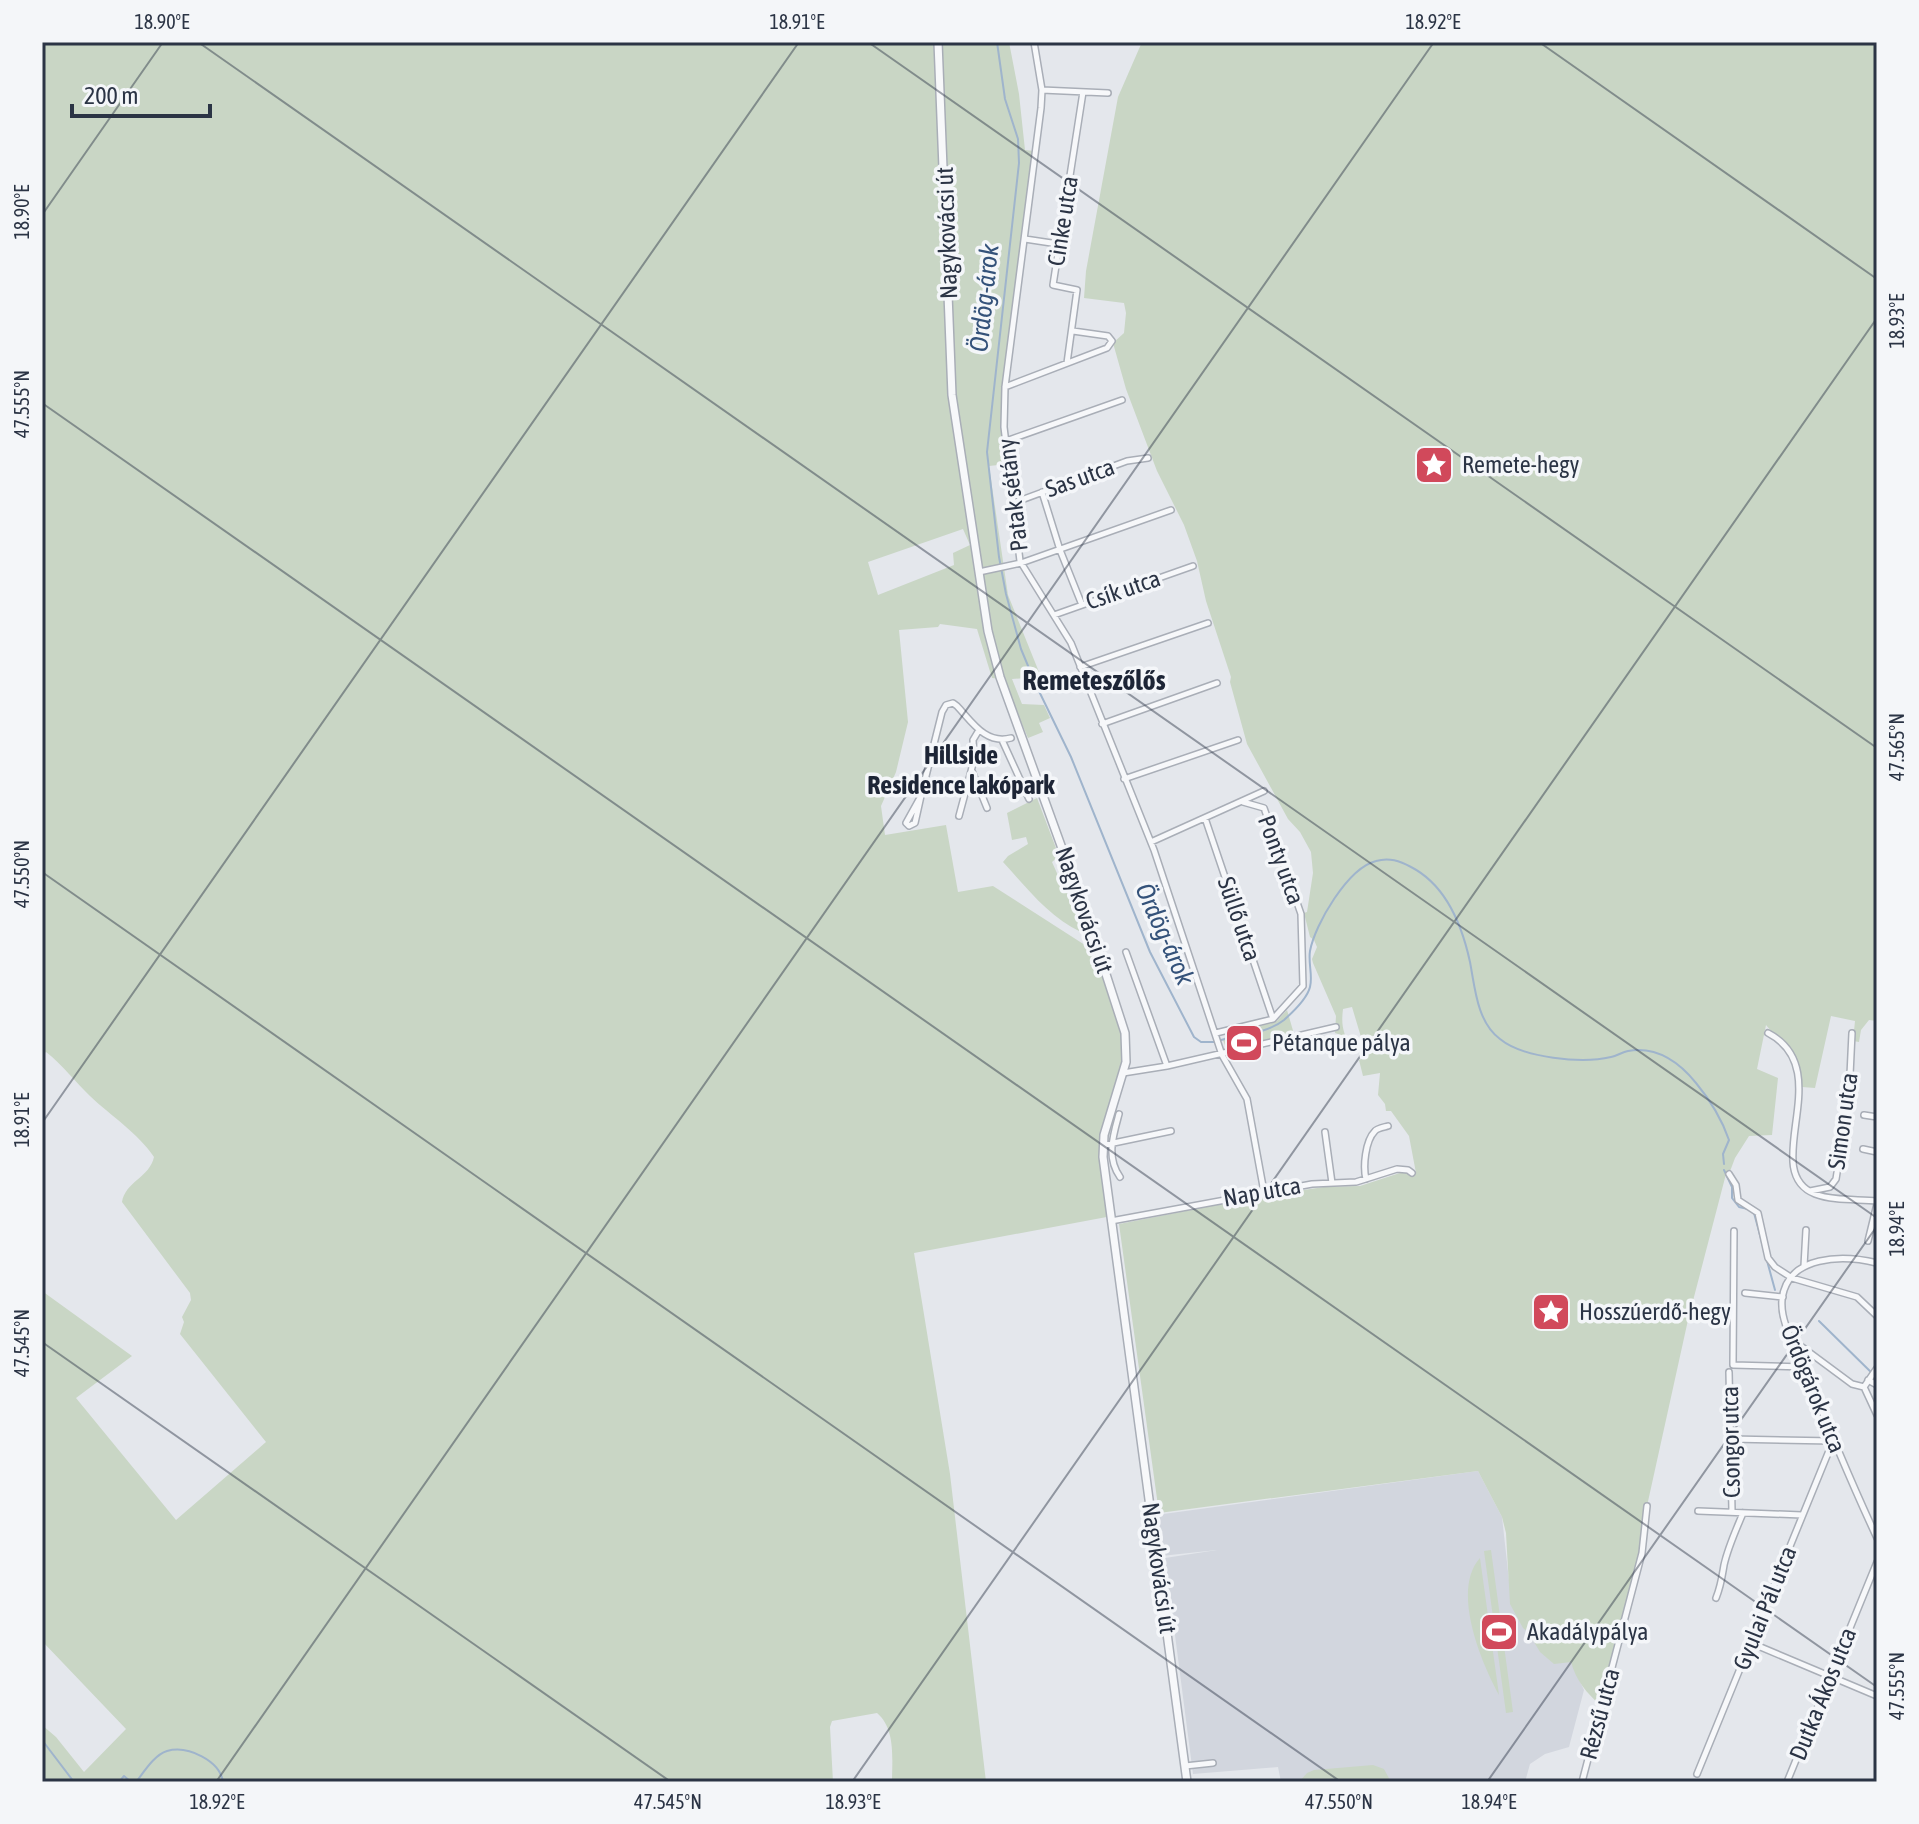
<svg xmlns="http://www.w3.org/2000/svg" width="1919" height="1824" font-family="'Asap Condensed',sans-serif">
<rect width="100%" height="100%" fill="#e4e7ec"/>
<path fill="#d2d6de" d="M1478,1471L1502,1517L1511,1599L1534,1641L1571,1662L1584,1690L1569,1747L1545,1754L1530,1764L1525,1782H1281L1278,1767L1193,1774L1165,1558L1217,1550L1161,1556L1156,1515Z"/>
<path fill="#c9d6c5" fill-rule="evenodd" d="M42,42H1009L1019,94L1025,150L1034,151L1014,291L1001,432L1007,464L989,466L1008,595L1041,677L1012,679L1022,704L1044,705L1050,718L1039,723L1043,732L1028,738L1003,679L992,678L977,629L940,624L938,627L899,630L908,722L896,772L881,806L885,835L946,825L958,892L993,886L1102,956L1127,1035V1073L1106,1146L1112,1216L914,1253L950,1474L986,1782H892C892,1760 896,1729 877,1713L832,1721L830,1727L833,1782H42V1725L56,1737L84,1772L126,1729L42,1641V1291L132,1356L76,1398L176,1520L266,1442L180,1334L184,1322L182,1317L191,1300L190,1293L122,1202C125,1182 150,1177 154,1157C138,1133 111,1116 90,1096C75,1082 63,1065 46,1052L42,1055ZM963,529L970,545L953,553L954,565L878,595L868,562Z
M1142,42H1877V1021L1869,1020L1861,1030L1859,1042L1853,1041L1855,1021L1831,1016L1815,1088L1802,1087L1789,1052L1766,1025L1757,1069L1778,1078L1772,1135L1749,1136L1735,1158L1729,1174H1726L1688,1320L1647,1506L1645,1533L1601,1706C1587,1693 1576,1681 1571,1662L1554,1664L1540,1652L1528,1632L1523,1628L1510,1604L1506,1533L1502,1517L1478,1471L1159,1513L1119,1224L1263,1196L1324,1187L1360,1186L1406,1171L1416,1173L1409,1136L1391,1111H1386L1385,1104L1378,1095L1380,1073L1363,1076L1359,1060L1367,1057L1352,1007L1343,1009C1341,1025 1343,1033 1351,1047L1343,1043L1341,1035L1335,1033L1336,1016L1313,963L1312,959L1317,947L1314,940L1310,937L1304,913L1307,912L1313,873L1311,852L1300,832L1288,819L1247,744L1230,682L1231,677L1206,601L1197,561L1184,525L1157,471L1126,389L1113,343L1124,333L1126,313L1124,303L1084,298L1086,271L1118,97Z
M1037,798L1059,856L1052,862L1064,889L1072,886L1089,926L1081,932C1049,917 1027,888 1003,862L1008,856L1028,844L1026,837L1012,840L1007,813Z
M1287,1010L1294,1034L1226,1048L1223,1040L1227,1034L1276,1022Z
M1491,1550L1513,1712L1506,1713L1484,1551Z
M1480,1558L1499,1695C1481,1662 1451,1590 1480,1558Z
M1373,1765L1384,1769L1391,1782H1299L1307,1773L1314,1770Z"/>
<g fill="none" stroke-linecap="round" stroke-linejoin="round">
<path stroke="#9fb4cc" stroke-width="2" d="M997,42L1005,99L1018,139L1019,163L987,452L999,557L1006,594L1021,649L1036,685L1071,757L1150,952L1194,1037L1201,1042H1214
M1221,1040C1241,1035 1268,1033 1284,1020C1293,1012 1307,999 1310,987C1313,976 1308,963 1310,951C1315,924 1348,868 1376,861C1389,857 1400,861 1411,867C1446,885 1462,925 1470,962C1475,988 1477,1022 1500,1039C1523,1058 1582,1064 1611,1057C1617,1056 1622,1052 1628,1051C1657,1046 1679,1062 1696,1083C1711,1101 1721,1117 1729,1140L1723,1154L1724,1164
M1724,1170L1732,1187V1198L1739,1207L1748,1209
M1754,1213L1775,1290
M1819,1321L1877,1378
M42,1740L74,1782
M119,1782L124,1776L131,1782
M136,1782C144,1772 154,1755 167,1751C188,1745 220,1761 223,1782"/>
<g stroke="#a9aeb7" stroke-width="8">
<path id="minor" d="M1034,42L1042,90L1041,108L1005,387L1004,427L1020,561L1071,643L1154,850L1222,1055L1247,1099L1264,1192
M1042,90L1108,93
M1025,239L1058,244
M1067,363L1077,290L1053,285L1083,92
M1005,387L1107,348L1112,341L1108,336L1073,331
M1006,441L1122,400
M1042,492L1060,550L1082,605
M1013,503L1127,461L1148,458
M979,572L1021,563L1171,510
M1054,615L1193,566
M1080,667L1208,623
M1102,724L1217,683
M1002,740L1029,799
M972,771L987,808
M1124,779L1238,740
M921,796L915,823L909,826L906,823L921,796L942,712L946,705L953,703L957,706C972,722 986,745 1011,738
M959,816L974,760L973,740L979,730
M1205,818L1273,1019
M1151,842L1264,791
M1126,952L1167,1066
M1216,1033L1273,1019L1303,986L1301,914L1264,808L1243,802
M1768,1033C1839,1070 1757,1171 1815,1194C1833,1201 1858,1199 1877,1201
M1123,1073L1167,1066L1336,1027
M1119,1114C1113,1136 1106,1157 1120,1177
M1864,1115L1877,1117
M1325,1132L1332,1183
M1104,1145L1171,1131
M1863,1149L1877,1152
M1729,1174L1736,1185L1738,1200L1758,1213L1768,1258L1775,1267L1792,1278L1857,1297L1877,1316
M1366,1179C1363,1167 1365,1141 1375,1131C1377,1128 1385,1127 1388,1126
M1810,1191L1830,1187L1836,1179L1849,1096L1852,1033
M1111,1221L1312,1184L1356,1182L1397,1169L1408,1170L1412,1173
M1734,1231L1733,1365L1804,1367
M1868,1241L1877,1204
M1877,1263C1844,1255 1787,1254 1782,1300C1780,1324 1797,1348 1805,1369C1828,1427 1851,1482 1877,1538
M1804,1266L1806,1230
M1745,1293L1783,1297
M1794,1341L1852,1384L1864,1387
M1729,1372L1732,1511
M1868,1380L1877,1385
M1864,1387L1877,1415
M1864,1387L1877,1368
M1698,1511L1802,1515
M1716,1598C1721,1586 1722,1577 1724,1565C1728,1547 1736,1530 1743,1513
M1751,1643L1877,1696
M1185,1766L1213,1763
M1697,1774L1833,1441L1731,1439
M1582,1782L1642,1553L1647,1506
M1787,1782L1877,1562"/>
</g>
<g stroke="#a9aeb7" stroke-width="10">
<path id="tertiary" d="M938,42L952,395L988,631L1000,677L1093,934L1125,1033L1126,1062L1104,1135L1103,1157L1187,1782"/>
</g>
<use href="#minor" stroke="#f7f8fa" stroke-width="5"/>
<use href="#tertiary" stroke="#f7f8fa" stroke-width="7"/>
</g>
<path fill="none" stroke="#2b3445" stroke-width="2" stroke-opacity="0.45" d="M198,42L1877,1218M868,42L1877,748M1539,42L1877,279M42,215L163,42M42,403L1877,1687M42,872L1341,1782M42,1123L799,42M42,1342L671,1782M216,1782L1434,42M852,1782L1877,318M1487,1782L1877,1226"/>
<defs>
<g id="sight-square" transform="scale(2)"><rect x="-9" y="-9" width="18" height="18" rx="4" fill="#d1495b" stroke="#f4f6f9"/><path d="M0-6L1.8-2.2L6-1.7L2.9 1.2L3.7 5.4L0 3.3L-3.7 5.4L-2.9 1.2L-6-1.7L-1.8-2.2Z" fill="#fff"/></g>
<g id="stadium-square" transform="scale(2)"><rect x="-9" y="-9" width="18" height="18" rx="4" fill="#d1495b" stroke="#f4f6f9"/><path d="M0-5a6.5 5 0 1 0 0 10a6.5 5 0 1 0 0-10ZM-3.5-1.8h7v3.6h-7Z" fill="#fff"/></g>
</defs>
<g fill-rule="evenodd">
<use href="#sight-square" x="1434" y="465"/>
<use href="#stadium-square" x="1244" y="1043"/>
<use href="#sight-square" x="1551" y="1312"/>
<use href="#stadium-square" x="1499" y="1632"/>
</g>
<g text-anchor="middle" stroke-width="7" stroke-linejoin="round" paint-order="stroke">
<g font-size="24" fill="#2b3445" stroke="#f4f6f9">
<text transform="translate(1063 221) rotate(-81)" y="8">Cinke utca</text>
<text transform="translate(947 233) rotate(-92)" y="8">Nagykovácsi út</text>
<text transform="translate(1080 478) rotate(-20)" y="8">Sas utca</text>
<text transform="translate(1013 495) rotate(-97)" y="8">Patak sétány</text>
<text transform="translate(1123 590) rotate(-19)" y="8">Csík utca</text>
<text transform="translate(1281 860) rotate(70)" y="8">Ponty utca</text>
<text transform="translate(1084 910) rotate(71)" y="8">Nagykovácsi út</text>
<text transform="translate(1239 919) rotate(71)" y="8">Süllő utca</text>
<text transform="translate(1843 1121) rotate(-82)" y="8">Simon utca</text>
<text transform="translate(1262 1192) rotate(-10)" y="8">Nap utca</text>
<text transform="translate(1813 1389) rotate(68)" y="8">Ördögárok utca</text>
<text transform="translate(1731 1442) rotate(-91)" y="8">Csongor utca</text>
<text transform="translate(1159 1568) rotate(82)" y="8">Nagykovácsi út</text>
<text transform="translate(1765 1608) rotate(-68)" y="8">Gyulai Pál utca</text>
<text transform="translate(1823 1694) rotate(-68)" y="8">Dutka Ákos utca</text>
<text transform="translate(1600 1714) rotate(-75)" y="8">Rézsű utca</text>
</g>
<g font-size="24" fill="#2b3445" stroke="#f4f6f9" text-anchor="start">
<text x="1462" y="473">Remete-hegy</text>
<text x="1272" y="1051">Pétanque pálya</text>
<text x="1579" y="1320">Hosszúerdő-hegy</text>
<text x="1527" y="1640">Akadálypálya</text>
</g>
<g font-size="26" font-style="italic" fill="#34527a" stroke="#f4f6f9">
<text transform="translate(984 298) rotate(-84)" y="9">Ördög-árok</text>
<text transform="translate(1165 934) rotate(66)" y="9">Ördög-árok</text>
</g>
<g font-size="26" font-weight="bold" fill="#1d2536" stroke="#f4f6f9">
<text x="961" y="764">Hillside<tspan x="961" dy="30">Residence lakópark</tspan></text>
</g>
<g font-size="28" font-weight="bold" fill="#1d2536" stroke="#f4f6f9">
<text x="1094" y="690">Remeteszőlős</text>
</g>
</g>
<rect width="1919" height="1824" fill="none" stroke="#f4f6f9" stroke-width="88"/>
<path d="M72 104v12h138v-12" fill="none" stroke="#2b3445" stroke-width="4"/>
<text x="84" y="104" font-size="24" fill="#2b3445" stroke="#f4f6f9" stroke-width="6" paint-order="stroke">200 m</text>
<rect x="44" y="44" width="1831" height="1736" fill="none" stroke="#2b3445" stroke-width="3"/>
<g font-size="20" text-anchor="middle" fill="#2b3445">
<text x="162" y="29">18.90°E</text>
<text x="797" y="29">18.91°E</text>
<text x="1433" y="29">18.92°E</text>
<text transform="translate(22 212) rotate(-90)" y="7">18.90°E</text>
<text transform="translate(1897 321) rotate(-90)" y="7">18.93°E</text>
<text transform="translate(22 404) rotate(-90)" y="7">47.555°N</text>
<text transform="translate(1897 747) rotate(-90)" y="7">47.565°N</text>
<text transform="translate(22 874) rotate(-90)" y="7">47.550°N</text>
<text transform="translate(22 1120) rotate(-90)" y="7">18.91°E</text>
<text transform="translate(1897 1229) rotate(-90)" y="7">18.94°E</text>
<text transform="translate(22 1343) rotate(-90)" y="7">47.545°N</text>
<text transform="translate(1897 1686) rotate(-90)" y="7">47.555°N</text>
<text x="217" y="1809">18.92°E</text>
<text x="668" y="1809">47.545°N</text>
<text x="853" y="1809">18.93°E</text>
<text x="1339" y="1809">47.550°N</text>
<text x="1489" y="1809">18.94°E</text>
</g>
</svg>
